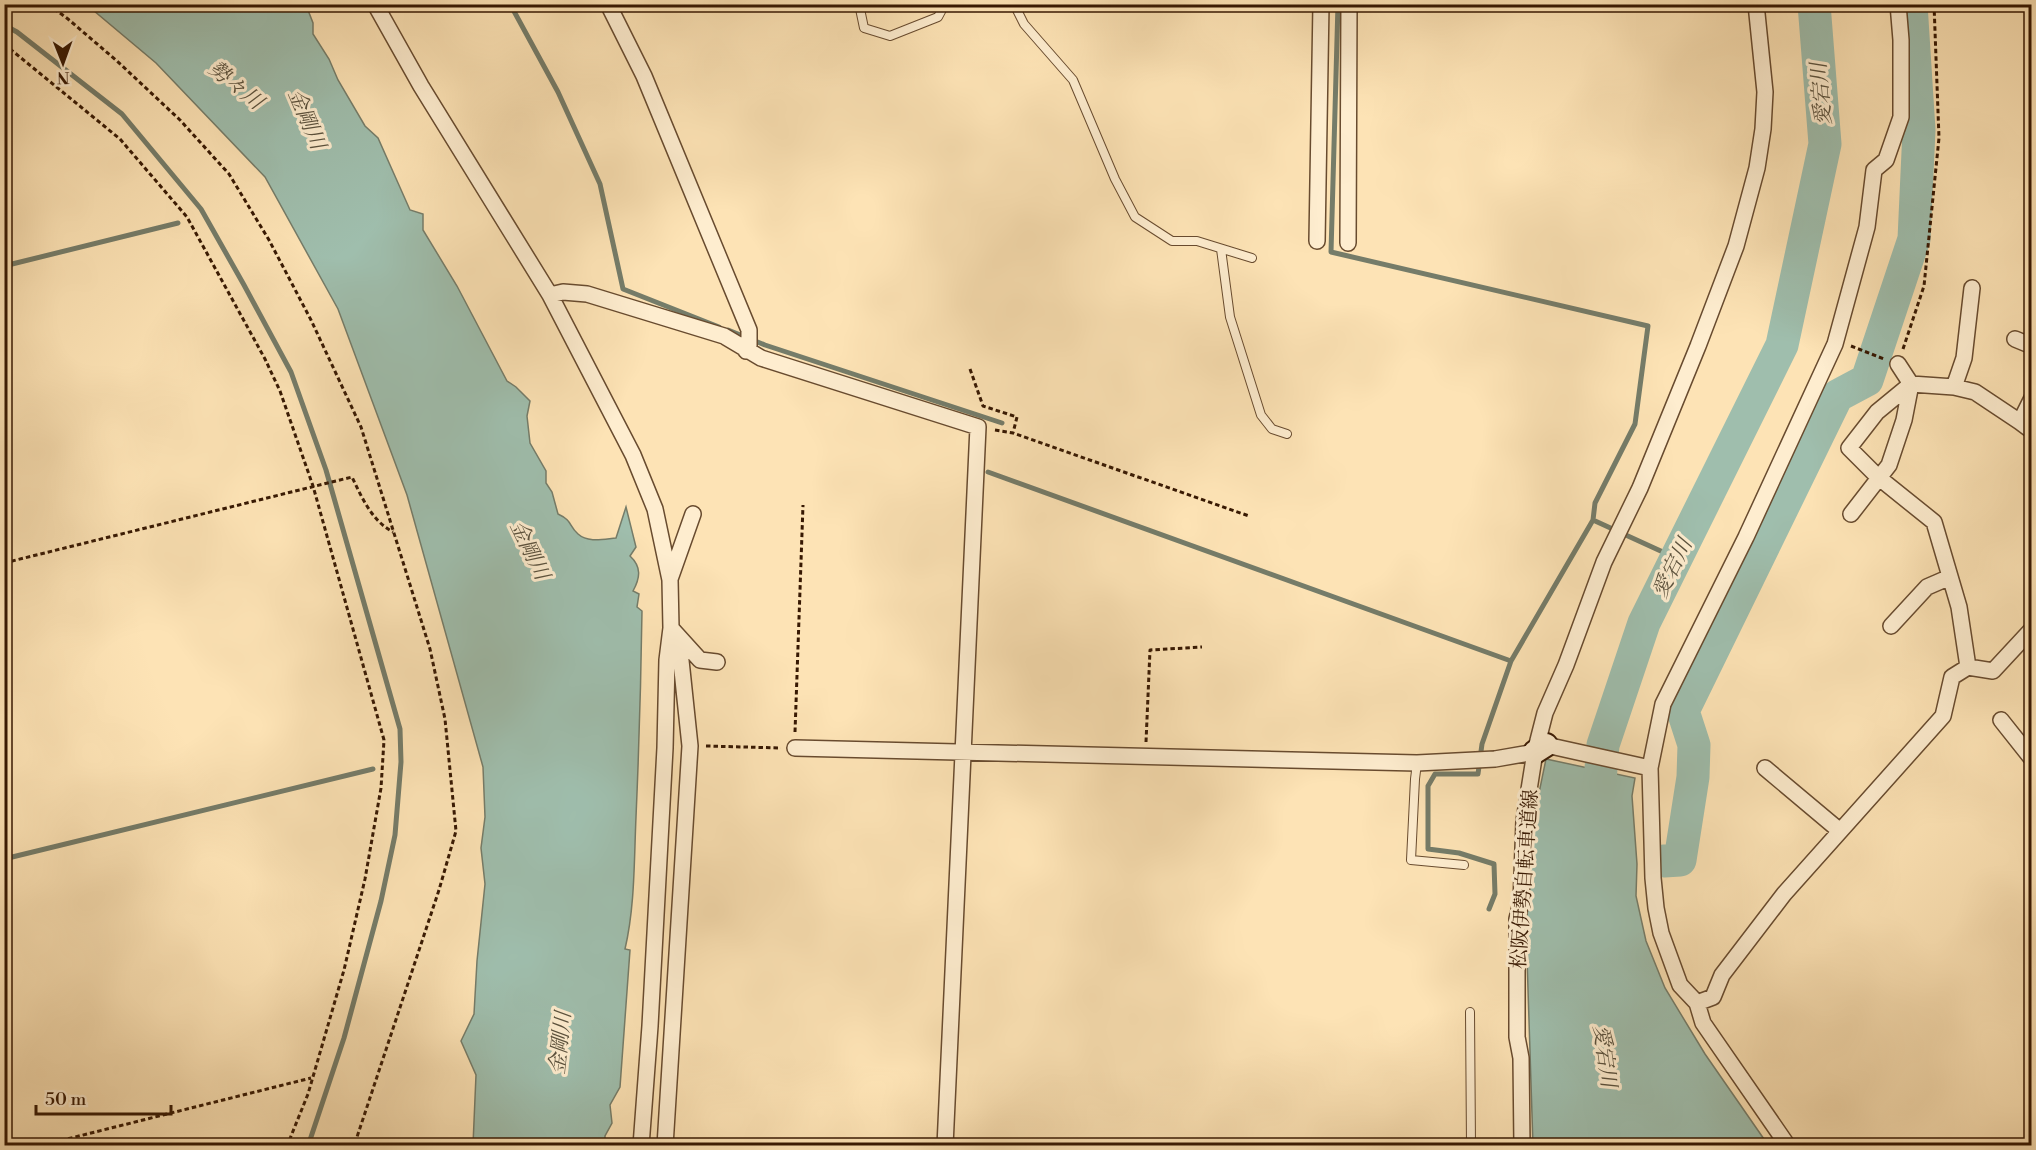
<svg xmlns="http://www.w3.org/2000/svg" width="2036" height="1150" font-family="'Libre Bodoni','Noto Serif JP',serif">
<rect width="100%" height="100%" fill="#fde3b5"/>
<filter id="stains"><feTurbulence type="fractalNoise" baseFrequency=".00333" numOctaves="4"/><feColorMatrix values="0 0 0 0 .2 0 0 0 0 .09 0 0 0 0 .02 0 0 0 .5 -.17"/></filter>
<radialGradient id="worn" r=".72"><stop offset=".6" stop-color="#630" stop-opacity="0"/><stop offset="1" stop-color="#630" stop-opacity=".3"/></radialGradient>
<path fill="#9fbead" stroke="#757c69" stroke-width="1.5" d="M87,5H306L313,23V34L329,59L338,80L365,126L378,138L410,210L423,214V230L457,286L507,381L516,387L530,401L527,416L530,443L546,471V483L552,492L558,514C573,521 568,525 578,534C588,543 604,539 616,538L626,507L636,547L630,556C642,567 640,578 633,591L639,594L637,607L642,611C641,680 639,748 636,817C634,861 635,906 625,949L630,950L620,1087L610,1105L612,1123L605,1136V1145H473L476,1075L461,1041L474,1014L477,961L485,884L481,848L485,817L483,767L407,495L338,309L265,177L156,63Z
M1546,759L1635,778L1632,796L1637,864L1636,896L1646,941L1665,988L1705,1054L1766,1142L1762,1146H1533L1526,926L1533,822Z"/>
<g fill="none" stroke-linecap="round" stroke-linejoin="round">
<path stroke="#757c69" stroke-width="5" d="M510,4L558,92L600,184L623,289L719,327
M1338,4L1331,252L1648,326L1635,424L1595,503L1593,520L1676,558
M4,25L17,32L122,114L201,209L244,285L291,372L326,470L400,729L401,762L395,835L381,901L344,1038L308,1146
M4,266L178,223
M728,330L765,345L1002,423
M988,472L1511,661L1482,744L1478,774H1435L1428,786V849L1459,853L1494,864L1495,894L1489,909
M1511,661L1593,520
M4,859L373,769"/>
<path stroke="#9fbead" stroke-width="33" d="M1597,816L1603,745L1644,623L1782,345L1825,144L1814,4
M1664,861L1680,860L1693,777L1694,745L1683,711L1837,396L1867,380L1914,239L1919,130L1911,4"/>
<g stroke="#684b2f" stroke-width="10">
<path id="lane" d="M859,4L864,28L890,36L938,17L945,4
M1014,4L1024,24L1073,80L1115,179L1135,217L1172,241H1197L1252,258
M1221,249L1230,317L1261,415L1272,429L1287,434
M1417,763L1415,779L1411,860L1464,865
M1470,1012L1471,1146"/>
</g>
<g stroke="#684b2f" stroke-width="18">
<path id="street" d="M375,4L421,86L550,295L633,455L655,509L670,580L671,628L667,660L665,748L650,1026L641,1146
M608,4L644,76L749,330V346L746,351
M1317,241L1321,4
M1348,243L1349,4
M550,295L563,292L587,294L724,336L761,358L978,427L945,1146
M2015,339L2032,346
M1898,364L1911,384L1954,387L1975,392L2020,422
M1954,387L1964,358L1972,288
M2032,398L2020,422L2032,431
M670,579L693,514
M1891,626L1927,587L1950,577
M1968,667L1993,671L2032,629
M2001,720L2032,759
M1546,745L1650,768
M795,748L1417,763L1495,759L1535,752
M1765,768L1840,831
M1697,1003L1713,997L1722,975L1784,894L1943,716L1952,677L1968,667L1959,607L1934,522L1878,477L1849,448L1877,412L1911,384L1904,420L1889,465L1851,514
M665,1146L690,746L680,651L671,628L700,660L717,662
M1522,1146L1521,1058L1517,1037V919L1521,903L1524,821L1535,752L1545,713L1566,665L1604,562L1640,488L1698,346L1736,246L1757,168L1763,129L1765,92L1756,4
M1788,1146L1703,1023L1697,1003L1680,985L1661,933L1656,908L1653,878L1650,768L1663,704L1746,537L1835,344L1867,227L1874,170L1886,160L1901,117V40L1898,4"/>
</g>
<g stroke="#371802" stroke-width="26">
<path id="secondary" d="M1535,752L1546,745"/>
</g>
<path stroke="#371802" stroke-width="3" stroke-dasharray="4.5 3" stroke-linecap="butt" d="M48,4L68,19L117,61L180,120L229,174L269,240L311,320L361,427L430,649L445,719L456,831L439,890L354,1146
M4,44L120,139L187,217L265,359L280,391L313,486L384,740L381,788L365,879L344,970L308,1094L287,1146
M1851,346L1884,359
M1903,349L1924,286L1939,138L1934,4
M970,369L983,406L1017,417L1013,433
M995,430L1013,433L1249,516
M4,563L352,477C362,498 372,521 393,532
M795,732L803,505
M1146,742L1150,650L1202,647
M706,746L781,748
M39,1146L311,1078"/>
<use href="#lane" stroke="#feedcf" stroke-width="8"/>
<use href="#street" stroke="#feedcf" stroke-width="15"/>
<use href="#secondary" stroke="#feedcf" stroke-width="22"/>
</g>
<g text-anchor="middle" stroke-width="6" stroke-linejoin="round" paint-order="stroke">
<g font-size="20" fill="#371802" stroke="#feedcf">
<text transform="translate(1524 879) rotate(-86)" y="7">松阪伊勢自転車道線</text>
</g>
<g font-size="21" font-style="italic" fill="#5b523e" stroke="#feedcf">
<text transform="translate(236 85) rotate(39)" y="7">勢々川</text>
<text transform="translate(1821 94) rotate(-95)" y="7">愛宕川</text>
<text transform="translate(307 119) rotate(67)" y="7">金剛川</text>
<text transform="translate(530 550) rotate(64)" y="7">金剛川</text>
<text transform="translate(1672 568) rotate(-64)" y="7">愛宕川</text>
<text transform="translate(560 1043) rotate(-84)" y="7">金剛川</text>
<text transform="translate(1605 1056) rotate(82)" y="7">愛宕川</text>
</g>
</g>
<rect width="2036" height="1150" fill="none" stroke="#fde3b5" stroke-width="24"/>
<rect x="6" y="6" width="2024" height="1138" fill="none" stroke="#371802" stroke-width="3"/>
<rect x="12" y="12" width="2012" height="1126" fill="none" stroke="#371802" stroke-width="1.5"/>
<g transform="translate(63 63) rotate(179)" stroke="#feedcf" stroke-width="4.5" paint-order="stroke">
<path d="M0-4.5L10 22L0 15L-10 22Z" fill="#371802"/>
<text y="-9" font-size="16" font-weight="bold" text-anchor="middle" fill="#371802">N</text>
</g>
<path d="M36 1105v9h135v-9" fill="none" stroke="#371802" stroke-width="3"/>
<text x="45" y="1105" font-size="18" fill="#371802" stroke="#feedcf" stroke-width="4.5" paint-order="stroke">50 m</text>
<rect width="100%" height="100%" filter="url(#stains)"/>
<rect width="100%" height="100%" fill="url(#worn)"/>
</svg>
